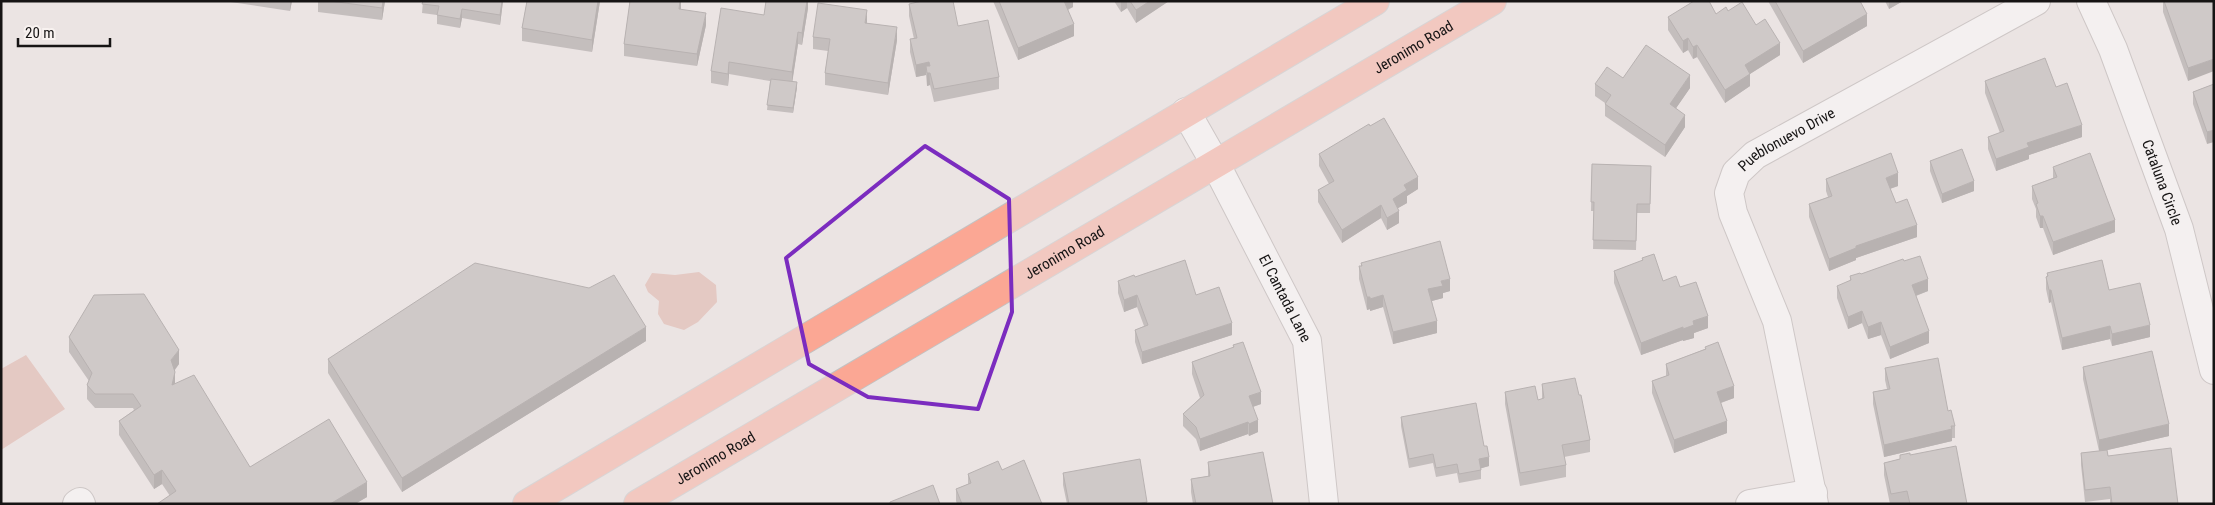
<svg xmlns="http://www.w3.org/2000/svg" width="2215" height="505" font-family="'Roboto Condensed',sans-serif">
<rect width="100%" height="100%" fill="#ebe4e3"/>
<path fill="#dca89b" d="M699,272L716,285L717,302L698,322L684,330L664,324L658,314L659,301L648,292L645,285L652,273L675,275Z
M26,355L65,409L1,450V369Z"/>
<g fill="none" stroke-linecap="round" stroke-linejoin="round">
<g stroke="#aba5a3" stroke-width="30">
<g id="minor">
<path id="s1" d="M2091,1L2113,49L2179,229L2214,370"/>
<path id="s2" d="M1186,112L1215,163L1307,341L1324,504"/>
<path d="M77,504L80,502L81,504"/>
<path d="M1750,504L1813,493"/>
<path id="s3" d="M1814,504L1777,321L1733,213L1729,193L1736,173L1755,155L2036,1"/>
</g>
</g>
<g stroke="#c2c2c2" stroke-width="30">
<g id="major">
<path d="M527,504L1375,1"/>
<path id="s4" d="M638,504L1492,1"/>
</g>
</g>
<use href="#minor" stroke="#fff" stroke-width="28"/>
<use href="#major" stroke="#fba794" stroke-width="28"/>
</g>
<path fill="#96908f" d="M224,1H292L290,11Z
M318,1H385L382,20L318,12Z
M423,1H503L500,25L462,18L460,28L437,24V15L422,13Z
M527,1H600L592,52L522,41V28Z
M629,1H681V10L706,25L697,66L624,56V44L629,9Z
M808,1V8L802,45L798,44L792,82L797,87L793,113L767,110L770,81L729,74L728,86L711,83V71L764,15Z
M993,1H1073V7L1068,10L1074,36L1018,60Z
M1114,1H1169L1136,23L1127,8L1121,12Z
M1768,1H1860L1867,26L1803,63Z
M1885,1H1903L1889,9Z
M2163,1H2214L2188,81L2163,12Z
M909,4L958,26L999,77V89L934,102L930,85L927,86L926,75L916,77L910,52V39H914L909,16Z
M1728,11L1756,25L1780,55L1750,74V86L1725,103L1697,57L1693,59L1688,50L1683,53L1668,30V17L1716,14Z
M867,23L897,40L888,95L825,85V73L828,51L813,49V37Z
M1623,78L1690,88L1676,108L1685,127L1665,157L1605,116V103L1595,96V84Z
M1985,81L2056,87L2082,137L2029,155V159L1996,171L1988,149V137L2000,133L1985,93Z
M2214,84L2207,144L2193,104V92Z
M1319,154L1418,189L1407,196V203L1398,208L1399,223L1387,230L1381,218L1342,243L1318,202V190L1329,184L1319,166Z
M1930,161L1974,191L1942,203L1930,171Z
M1592,164L1651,166L1650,213H1637L1636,250L1593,249L1594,211H1591Z
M2053,167L2115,232L2053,255L2043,228H2040L2036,217V209L2032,199V186L2053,178Z
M1826,179L1898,186L1890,189L1896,203L1917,237L1856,258V260L1829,271L1809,217V204L1828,197L1826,191Z
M1642,258L1663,281L1680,287L1708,328L1694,333V338L1683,341V340L1641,355L1614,283V271L1642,261Z
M1904,261L1928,291L1916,296L1929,343L1890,359L1881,335L1868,339L1862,323L1848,329L1837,298V286L1850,281V276L1861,274Z
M1361,263L1450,291L1443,293V298L1432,301L1437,333L1393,344L1383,307L1370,311V309L1367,310L1359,279V266H1361Z
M2047,273L2109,290L2150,337L2112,346L2110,339L2062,350L2051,302L2049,303L2046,289V277L2047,276Z
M1135,277L1196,295L1232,335L1142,364L1135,342V330L1144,326L1137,307L1124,312L1118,293V281Z
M69,337L179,364L175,370V383L250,467L367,497L355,504H157L170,496L162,484L154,489L119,435V421L134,410L133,408H95L87,399V385L89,381L69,352Z
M646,341L402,492L328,373V359Z
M1233,345L1261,404L1253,407L1258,432L1249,436L1248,434L1200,451L1196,439L1183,426V414L1200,398L1192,374V362L1233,348Z
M1705,347L1734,398L1721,403L1727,433L1674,453L1652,393V381L1666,376V364L1705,349Z
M2083,367L2169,436L2107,450L2108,456L2178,504H2110V499L2085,502L2081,465V453L2099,451L2083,379Z
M1885,368L1948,411L1955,426V438H1952V441L1884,457L1873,404V392L1887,389L1885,380Z
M1542,384L1579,395L1590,440V452L1564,457L1566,465V477L1520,486L1505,404V392L1538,400L1542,399Z
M1401,417L1484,446L1489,466L1481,468V479L1459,483L1457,473L1436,477L1433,463L1409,468L1401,426Z
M1900,455H1910L1967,504H1890L1884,475V463L1900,459Z
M1208,462L1273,504H1193L1191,492V479L1208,476Z
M1002,470L1042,504H957L956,501V489L968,484V474Z
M1063,473L1147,502V504H1067L1063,485Z"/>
<path fill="#7a7674" d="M290,1H292L290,11Z
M383,1H385L382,20V8Z
M502,1H503L500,25V15Z
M598,1H600L592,52V40Z
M680,1H681V8L679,22V9Z
M807,1H808V8L802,45V33Z
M1063,1H1073V7L1063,11Z
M1121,1H1127V8L1121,12Z
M1150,1H1169L1136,23V10Z
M1889,1H1903L1889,9Z
M462,9V18L460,28V19Z
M867,10V22L865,35V23Z
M706,13V25L697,66V54Z
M1867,14V26L1803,63V51Z
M1074,24V36L1018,60V48Z
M897,27V40L888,95V83Z
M798,32V44L792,84V72Z
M1688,38V50L1683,53V41Z
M1780,43V55L1745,77V65Z
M1697,45V57L1693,59V47Z
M2214,59V71L2188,81V68Z
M729,62V74L728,86V74Z
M929,62L930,85L927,86V73L926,66V75L916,77V65Z
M1750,74V86L1725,103V90Z
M1690,75V88L1670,117V104Z
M797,82V87L793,113V108Z
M1685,115V127L1665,157V145Z
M2082,125V137L2029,155V159L1996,171V159L2027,143Z
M2214,130V142L2207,144V132Z
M1898,173V186L1886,190V178Z
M1418,177V189L1407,196V203L1393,211V199L1404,185Z
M1974,181V191L1942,203V194Z
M1381,205V218L1342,243V230Z
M1399,211V223L1387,230V218Z
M2040,216H2043V228H2040Z
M2115,220V232L2053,255V242Z
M1917,225V237L1856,258V260L1829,271V259L1856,246Z
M1450,279V291L1443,293V298L1428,302V289L1441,281Z
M1928,279V291L1912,297V285Z
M2049,290H2051V302L2049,303Z
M1137,295V307L1124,312V300Z
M1383,295V307L1370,311V299Z
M1367,297H1370V309L1367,310Z
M1862,311V323L1848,329V317Z
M1708,316V328L1694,333V338L1683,341V329L1693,321Z
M1437,321V333L1393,344V332Z
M1881,322V335L1868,339V327Z
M1232,323V335L1142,364V352Z
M2150,325V337L2112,346V334Z
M2110,326V339L2062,350V338Z
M646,327V341L402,492V478Z
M1683,327V340L1641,355V343Z
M1929,331V343L1890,359V347Z
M179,350V364L171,374V360Z
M175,372V386L172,385Z
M1734,386V398L1717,404V392Z
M1261,392V404L1249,408V396Z
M1258,420V432L1249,436V424Z
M1727,421V433L1674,453V440Z
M1248,422V434L1200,451V439Z
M2169,424V436L2099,452V440Z
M1952,429V441L1884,457V445Z
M1489,457V466L1479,469V459Z
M162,470V484L154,489V475Z
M367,482V497L355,504H330Z"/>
<path fill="#aea8a6" stroke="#7a7674" d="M330,1H383L382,8Z
M423,1H502L500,15L462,9L460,19L437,15L439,6L422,4Z
M527,1H598L592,40L522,28Z
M630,1H680L679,9L706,13L697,54L624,44Z
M766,1H807L802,33L798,32L792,72L729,62L728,74L711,71L721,8L764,15Z
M922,1H953L958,26L988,20L999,77L934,89L930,73H927L926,66H930L929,62L916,65L910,39L917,38L909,4Z
M999,1H1064L1074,24L1018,48Z
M1130,1H1150L1136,10Z
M1694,1H1709L1716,14L1726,7L1728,11L1742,2L1756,25L1765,19L1780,43L1745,65L1750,74L1725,90L1697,45L1693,47L1688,38L1683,41L1668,17Z
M1775,1H1860L1867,14L1803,51Z
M2164,1H2214V59L2188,68Z
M818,3L867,10L865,23L897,27L888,83L825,73L830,39L813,37Z
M1646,45L1690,75L1670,104L1685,115L1665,145L1605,104L1611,95L1595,84L1607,67L1623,78Z
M2045,58L2056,87L2067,83L2082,125L2027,143L2029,147L1996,159L1988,137L2004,131L1985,81Z
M771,79L797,82L793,108L767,105Z
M2214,84V130L2207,132L2193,92Z
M1384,118L1418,177L1404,185L1407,190L1393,199L1399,211L1387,218L1381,205L1342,230L1318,190L1334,181L1319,154L1369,124L1370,126Z
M1962,149L1974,181L1942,194L1930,161Z
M1891,153L1898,173L1886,178L1896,203L1907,199L1917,225L1856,246V248L1829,259L1809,204L1832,196L1826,179Z
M2090,153L2115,220L2053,242L2043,216H2040L2036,204L2038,203L2032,186L2057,177L2053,167Z
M1592,164L1651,166L1650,204H1637L1636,241L1593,240L1594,202H1591Z
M1440,241L1450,279L1441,281L1443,286L1428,289L1437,321L1393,332L1383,295L1370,299V297H1367L1359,266H1362L1361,263Z
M1654,254L1663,281L1676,276L1680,287L1696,282L1708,316L1693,321L1694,325L1683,329V327L1641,343L1614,271L1643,260L1642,258Z
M1920,256L1928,279L1912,285L1929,331L1890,347L1881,322L1868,327L1862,311L1848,317L1837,286L1851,280L1850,276L1860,273L1861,274L1903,259L1904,261Z
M1185,260L1196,295L1219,287L1232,323L1142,352L1135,330L1148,325L1137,295L1124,300L1118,281L1134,275L1135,277Z
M2102,260L2109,290L2140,283L2150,325L2112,334L2110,326L2062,338L2051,290H2049L2046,277L2048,276L2047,273Z
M475,263L589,288L614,275L646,327L402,478L328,359Z
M144,294L179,350L171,360L175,372L172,385L194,375L250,467L329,419L367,482L330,504H157L176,491L162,470L154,475L119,421L141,406L133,394H95L87,385L92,373L69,337L94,295Z
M1243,342L1261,392L1249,396L1258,420L1249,424L1248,422L1200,439L1196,427L1183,414L1204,395L1192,362L1234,347L1233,345Z
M1718,342L1734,386L1717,392L1727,421L1674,440L1652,381L1669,375L1666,364L1706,349L1705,347Z
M2152,351L2169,424L2099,440L2083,367Z
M1938,358L1948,411L1951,410L1955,426H1951L1952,429L1884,445L1873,392L1890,389L1885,368Z
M1575,378L1579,395H1581L1590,440L1562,445L1566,465L1520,473L1505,392L1535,386L1538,400L1544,398L1542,384Z
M1476,403L1484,446H1487L1489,457L1479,459L1481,470L1459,474L1457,464L1436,468L1433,454L1409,459L1401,417Z
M1956,446L1967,504H1910L1907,491L1891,494L1884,463L1900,459V455L1910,453V455Z
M2171,448L2178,504H2112L2110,487L2085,490L2081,453L2107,450L2108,456Z
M1263,452L1273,504H1196L1191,479L1210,476L1208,462Z
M1140,459L1147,502L1137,504H1069L1063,473Z
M1024,460L1042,504H962L956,489L971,483L968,474L998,461L1002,470Z
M933,485L940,504H890V502Z"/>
<path d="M0 0H2215V505H0ZM925,146L1009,199L1012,312L978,409L868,397L809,364L786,258Z" fill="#ebe4e3" fill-opacity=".55" fill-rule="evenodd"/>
<path fill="none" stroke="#7b2cbf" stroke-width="4" stroke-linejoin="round" d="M925,146L1009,199L1012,312L978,409L868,397L809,364L786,258Z"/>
<g text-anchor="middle" stroke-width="4" stroke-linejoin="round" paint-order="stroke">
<g font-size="15" fill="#161414" stroke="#f8f2f0">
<text dy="5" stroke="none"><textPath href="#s4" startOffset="900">Jeronimo Road</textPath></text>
<text dy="5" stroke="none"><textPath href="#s3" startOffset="406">Pueblonuevo Drive</textPath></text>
<text dy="5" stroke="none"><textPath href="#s1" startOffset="195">Cataluna Circle</textPath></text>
<text dy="5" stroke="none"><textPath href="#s4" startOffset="495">Jeronimo Road</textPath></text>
<text dy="5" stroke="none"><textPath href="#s2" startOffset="211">El Cantada Lane</textPath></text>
<text dy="5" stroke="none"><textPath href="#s4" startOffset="90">Jeronimo Road</textPath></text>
</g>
</g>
<rect width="2215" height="505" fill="none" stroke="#161414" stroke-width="5"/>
<path d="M18 38v8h92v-8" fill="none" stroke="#161414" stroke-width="2.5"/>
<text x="25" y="38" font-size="15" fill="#161414" stroke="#f8f2f0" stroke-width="4" paint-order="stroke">20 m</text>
</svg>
